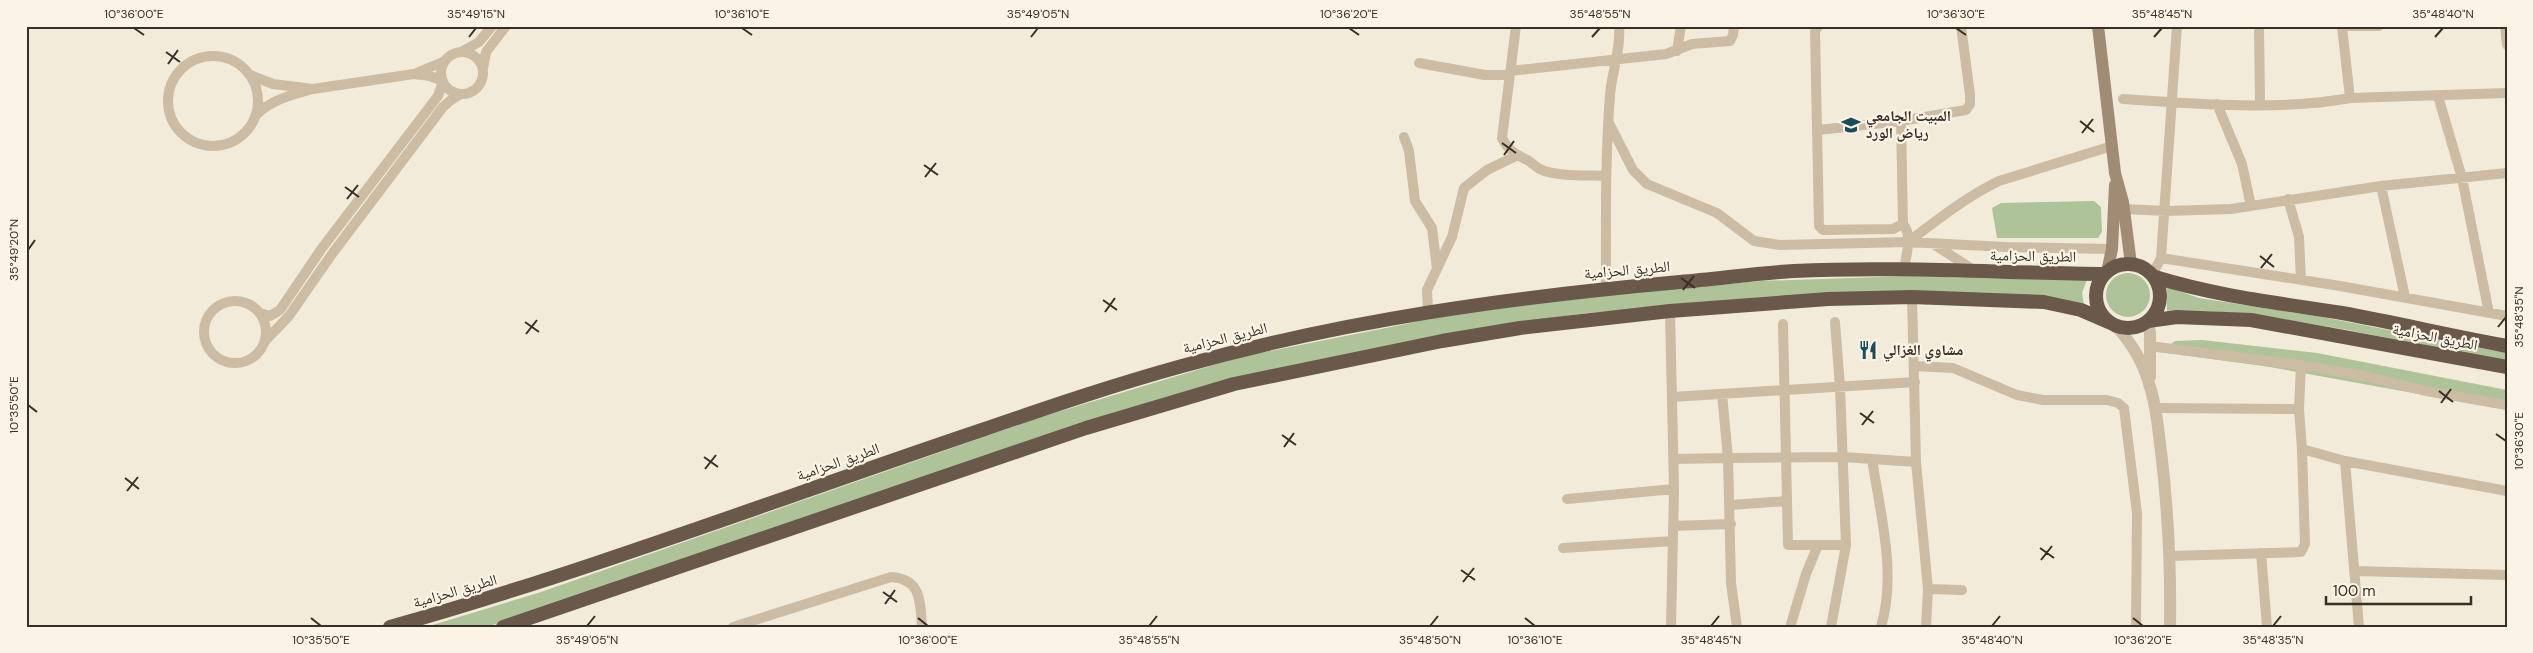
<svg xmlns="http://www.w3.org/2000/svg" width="2533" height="653" font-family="'DM Sans','Noto Naskh Arabic',sans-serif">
<rect width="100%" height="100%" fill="#f3ebd9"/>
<path fill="#aec398" d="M2094,201L2101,207L2102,232L2098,238H1997L1992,208L2001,203Z
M2106 295a22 22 0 1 1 44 0a22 22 0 1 1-44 0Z
M1907,276L2022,279L2088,277L2082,293L2084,305L2065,301L1654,307L1587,313L1498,325L1258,373L525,615L486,627H426L541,592L1041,417L1240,357L1501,305L1760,281Z
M2167,287L2199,298L2322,317L2507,353V361C2434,348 2362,331 2288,320C2247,314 2208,309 2167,311Z
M2202,340L2317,353L2507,390V410L2270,367L2160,352L2175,341Z"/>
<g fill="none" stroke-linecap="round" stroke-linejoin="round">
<path stroke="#ccbca4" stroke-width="10" d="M1516,26L1502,138C1508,150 1515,154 1527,160C1532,162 1535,167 1540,169C1555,177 1588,175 1606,176
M1818,26L1815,32L1819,226L1823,230L1893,229L1903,224
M2259,26L2260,104
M2342,26H2379
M2505,26L2507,45
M2342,27L2350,98L2507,93
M1677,51L1681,26
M461,52L479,42L492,26
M441 73a21 21 0 1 1 42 0a21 21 0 1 1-42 0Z
M168 101a45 45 0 1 1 90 0a45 45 0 1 1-90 0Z
M1419,63L1485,75H1509
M483,68L486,52L506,26
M1510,71L1666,54L1692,44L1730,41L1733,35L1734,26
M250,75L273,84L313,89C292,95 272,99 256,115
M443,81L430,76L414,74L445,61
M313,89L414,74
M2438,96L2462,178L2489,313
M2123,99C2193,104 2281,111 2350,98
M2217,104L2242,164L2251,206
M1901,121L1966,110L1970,104V95L1961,26
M1609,123L1633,170L1647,184L1717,213L1754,241L1780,245L1908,242L2006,247L2112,249
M1818,130L1901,121L1903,224C1913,236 1906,255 1904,269
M1404,137L1409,151L1415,201L1432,228L1437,269
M2381,186L2405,297
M2288,199L2299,237L2301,280
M2124,209L2166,211L2231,209L2381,186L2507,173
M1908,242C1938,219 1966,197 1999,181L2112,146
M1935,245L1975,271
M2161,258L2340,286L2507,316
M2152,275L2161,258L2177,26
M1606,288C1606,223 1605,159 1610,95C1612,71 1621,50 1619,26
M204 332a31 31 0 1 1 62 0a31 31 0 1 1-62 0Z
M1428,311L1427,290L1452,237L1464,188L1487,170L1518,155
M1670,311L1674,489L1671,627
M260,313L270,316L280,310L322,248L438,96L443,82
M1783,324L1788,545H1846
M265,341L289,316L332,254L443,107L451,100L461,94
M2149,346L2301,365L2364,376L2426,391L2507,405
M2301,365L2299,409L2302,449L2345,461L2507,491
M1915,366L1953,368L2017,395L2043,400H2107L2118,403L2124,408L2137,513L2136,627
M1722,394L1728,458L1843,457L1916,462L1912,297
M1672,397L1915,382
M2155,408L2299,409
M1674,459L1728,458L1731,583L1737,627
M1872,459C1880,513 1897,573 1881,627
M2345,461L2359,627
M1916,462L1928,589L1926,627
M1567,499L1674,489
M1730,505L1787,501
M1673,526L1731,524
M1563,548L1673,541
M2261,553L2267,627
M2170,556L2301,552L2305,544L2302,449
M2354,571L2507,575
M1928,589L1962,590
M1791,624L1806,574L1818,545
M733,627L891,577C922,579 920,602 922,627
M1831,627L1846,545L1840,387L1835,322"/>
<path stroke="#ccbca4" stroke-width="12" d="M2147,322L2150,332V377
M2115,325C2131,342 2144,364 2150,387C2157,408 2158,430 2161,451C2168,510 2171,568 2170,627"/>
<path stroke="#a08b75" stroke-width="12" d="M2098,26L2115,173L2123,202L2131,264
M2107,272L2112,249L2115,185"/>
<path stroke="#6a584a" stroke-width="14" d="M2096 296a32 32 0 1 1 64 0a32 32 0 1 1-64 0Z
M2155,277C2216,296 2279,303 2342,313C2397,323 2452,336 2507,346
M2148,321L2177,317L2251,320L2507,367
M390,627C589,571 783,497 979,431C1046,408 1113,385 1182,366C1345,320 1512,297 1680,282C1718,279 1756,273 1794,271C1898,266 2001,273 2105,274
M503,627L1086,428L1234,384L1442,341L1520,328L1670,311L1828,299L1912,297L2044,302L2081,310L2111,323"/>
</g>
<path fill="none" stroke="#372e26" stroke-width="2" d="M134,28L144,35M742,28L752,35M1349,28L1359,35M1956,28L1966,35M469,37L476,28M1031,37L1038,28M1592,37L1600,28M2154,37L2162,28M2435,37L2443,28M166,52L180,62M168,64L178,50M2080,121L2094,132M2082,133L2093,119M1502,143L1516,153M1504,155L1514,141M924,165L938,175M925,177L936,163M345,187L359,197M347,199L358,185M28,250L35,240M2260,256L2274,267M2261,268L2272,254M1681,278L1695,288M1683,290L1694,276M1103,300L1117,310M1105,312L1115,298M525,322L539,332M2498,327L2506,317M526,334L537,320M2439,391L2453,402M2441,403L2451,389M28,405L37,412M1860,413L1874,423M1862,425L1873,411M2496,434L2506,441M1282,435L1296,445M1284,447L1294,433M704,457L718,467M705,469L716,455M125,478L139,489M127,491L138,477M2040,548L2054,558M2041,560L2052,546M1461,570L1475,580M1463,582L1474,568M883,592L897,602M885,604L895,590M311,618L321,626M918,618L928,626M1525,618L1535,626M2133,618L2143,626M587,626L595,616M1149,626L1157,616M1430,626L1438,616M1711,626L1719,616M1992,626L2000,616M2273,626L2281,616"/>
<defs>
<g id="university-bare" transform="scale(1.5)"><path d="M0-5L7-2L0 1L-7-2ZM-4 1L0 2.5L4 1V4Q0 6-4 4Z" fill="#194d5b" stroke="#fbf4e6" stroke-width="2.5" paint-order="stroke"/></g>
<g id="restaurant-bare" transform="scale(1.5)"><path d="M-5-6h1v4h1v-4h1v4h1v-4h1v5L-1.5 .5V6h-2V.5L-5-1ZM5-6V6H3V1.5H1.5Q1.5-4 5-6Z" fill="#194d5b" stroke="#fbf4e6" stroke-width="2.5" paint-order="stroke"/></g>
</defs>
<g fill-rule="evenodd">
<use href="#university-bare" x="1851" y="125"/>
<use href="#restaurant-bare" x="1868" y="350"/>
</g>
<g text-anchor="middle" stroke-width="4.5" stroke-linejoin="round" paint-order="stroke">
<g font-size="15" font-weight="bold" fill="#372e26" stroke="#fbf4e6" text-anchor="start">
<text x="1866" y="121">المبيت الجامعي<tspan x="1866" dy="17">رياض الورد</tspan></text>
<text x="1883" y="355">مشاوي الغزالي</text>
</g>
<g font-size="15" fill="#372e26" stroke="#fbf4e6">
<text transform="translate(2033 256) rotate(1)" y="5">الطريق الحزامية</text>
<text transform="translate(1627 270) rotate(-5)" y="5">الطريق الحزامية</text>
<text transform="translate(2435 337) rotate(11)" y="5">الطريق الحزامية</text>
<text transform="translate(1225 338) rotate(-14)" y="5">الطريق الحزامية</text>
<text transform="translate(838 462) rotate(-19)" y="5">الطريق الحزامية</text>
<text transform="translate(455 591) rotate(-16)" y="5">الطريق الحزامية</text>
</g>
</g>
<rect width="2533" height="653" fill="none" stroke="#fbf4e6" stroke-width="55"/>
<path d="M2326 596v8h145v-8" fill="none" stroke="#372e26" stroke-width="2.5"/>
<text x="2333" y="596" font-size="15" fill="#372e26" stroke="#fbf4e6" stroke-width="4" paint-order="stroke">100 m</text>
<rect x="28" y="28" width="2478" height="598" fill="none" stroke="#372e26" stroke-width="2"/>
<g font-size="12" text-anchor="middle" fill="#372e26">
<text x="134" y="18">10°36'00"E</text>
<text x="476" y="18">35°49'15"N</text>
<text x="742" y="18">10°36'10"E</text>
<text x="1038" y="18">35°49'05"N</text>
<text x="1349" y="18">10°36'20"E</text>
<text x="1600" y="18">35°48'55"N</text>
<text x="1956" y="18">10°36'30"E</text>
<text x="2162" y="18">35°48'45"N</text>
<text x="2443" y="18">35°48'40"N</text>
<text transform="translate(14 250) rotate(-90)" y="4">35°49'20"N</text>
<text transform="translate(2519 317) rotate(-90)" y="4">35°48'35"N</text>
<text transform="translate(14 405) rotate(-90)" y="4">10°35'50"E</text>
<text transform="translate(2519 441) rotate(-90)" y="4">10°36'30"E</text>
<text x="321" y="644">10°35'50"E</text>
<text x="587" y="644">35°49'05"N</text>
<text x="928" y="644">10°36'00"E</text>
<text x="1149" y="644">35°48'55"N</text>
<text x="1430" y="644">35°48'50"N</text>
<text x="1535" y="644">10°36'10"E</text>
<text x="1711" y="644">35°48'45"N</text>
<text x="1992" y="644">35°48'40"N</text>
<text x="2143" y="644">10°36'20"E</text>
<text x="2273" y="644">35°48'35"N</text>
</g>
</svg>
